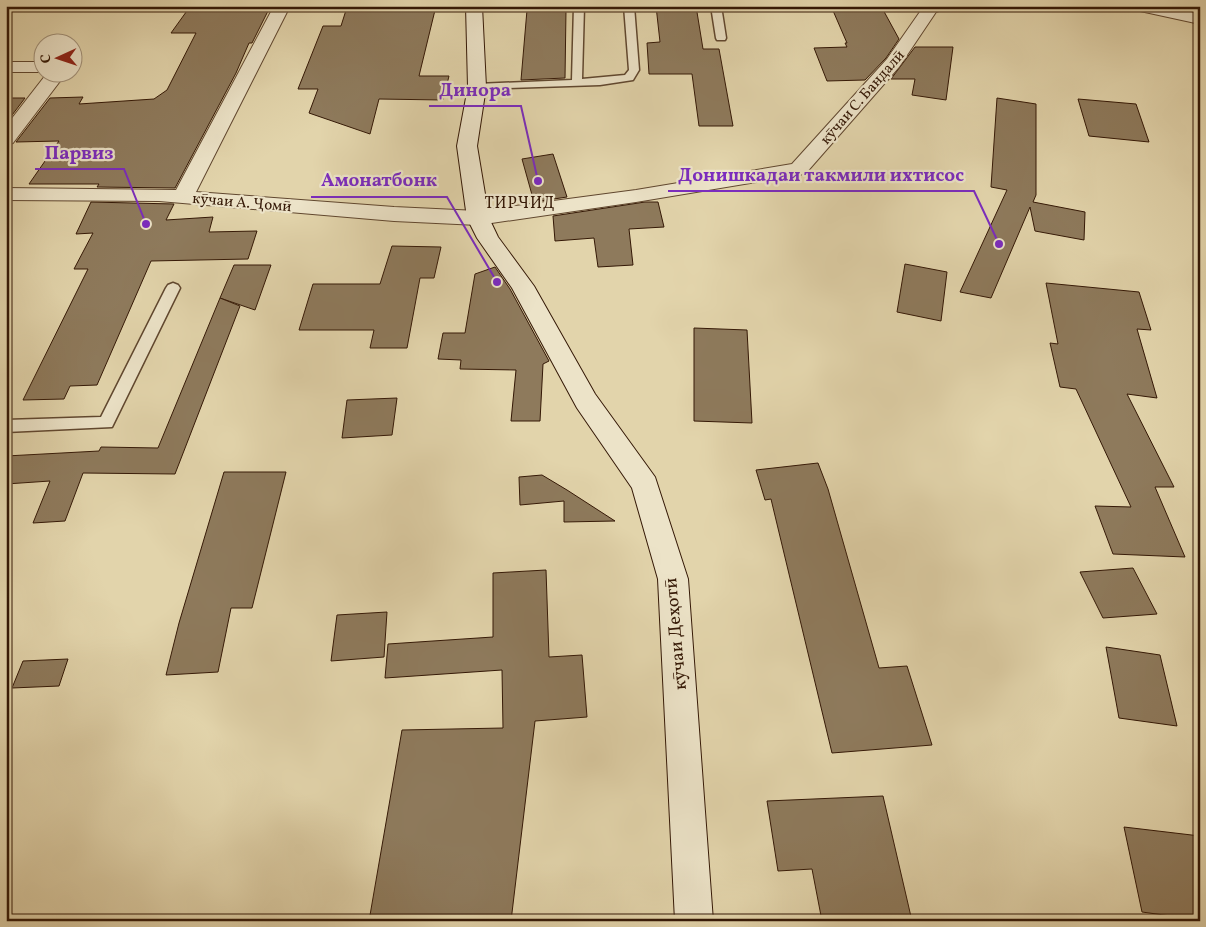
<svg xmlns="http://www.w3.org/2000/svg" width="1206" height="927" font-family="Vollkorn,serif">
<rect width="100%" height="100%" fill="#e2d4ab"/>
<filter id="stains"><feTurbulence type="fractalNoise" baseFrequency=".004" numOctaves="4"/><feColorMatrix values="0 0 0 0 .2 0 0 0 0 .09 0 0 0 0 .02 0 0 0 .5 -.17"/></filter>
<radialGradient id="worn" r=".72"><stop offset=".6" stop-color="#630" stop-opacity="0"/><stop offset="1" stop-color="#630" stop-opacity=".3"/></radialGradient>
<g fill="#8e7a5c" stroke="#341806">
<polygon points="436,6 419,76 449,76 443,100 379,99 370,134 309,113 318,89 298,89 323,26 341,26 347,7"/>
<polygon points="656,6 696,6 703,49 719,49 733,126 699,126 692,74 649,74 647,43 660,42"/>
<polygon points="831,6 881,6 899,39 886,58 865,80 827,81 814,48 847,47 845,43 847,43"/>
<polygon points="270,7 252,43 249,43 236,73 175,188 97,187 99,184 29,184 59,141 16,142 50,98 83,97 79,104 154,99 167,90 196,33 171,33 189,8"/>
<polygon points="527,10 566,10 565,78 521,80"/>
<polygon points="915,47 953,47 946,100 912,95 915,79 891,79"/>
<polygon points="6,98 25,98 6,123"/>
<polygon points="997,98 1036,104 1036,195 1033,202 1085,212 1084,240 1035,231 1030,207 991,298 960,292 1007,190 991,187"/>
<polygon points="1078,99 1136,104 1149,142 1089,136"/>
<polygon points="553,154 567,197 534,202 522,159"/>
<polygon points="91,202 174,204 166,220 213,217 209,232 257,231 248,259 151,261 97,385 70,386 64,399 23,400 88,269 74,269 93,233 76,234"/>
<polygon points="645,202 658,202 664,227 629,229 633,265 598,267 594,238 555,241 553,216"/>
<polygon points="392,246 441,247 434,278 420,278 407,348 370,348 374,330 299,330 313,284 380,284"/>
<polygon points="905,264 947,272 941,321 897,312"/>
<polygon points="234,265 271,265 255,310 220,298"/>
<polygon points="495,267 510,289 549,361 543,364 540,421 511,421 516,370 460,369 461,360 438,359 443,333 465,333 475,274"/>
<polygon points="1046,283 1139,292 1151,330 1137,329 1157,398 1127,394 1174,487 1155,487 1185,557 1113,554 1095,506 1131,507 1076,389 1060,387 1050,343 1058,344"/>
<polygon points="220,298 240,306 175,474 83,473 65,521 33,523 50,481 6,484 6,456 99,451 101,447 158,448"/>
<polygon points="694,328 747,330 752,423 694,421"/>
<polygon points="397,398 392,435 342,438 347,400"/>
<polygon points="818,463 828,489 879,668 907,666 932,745 832,753 771,499 765,500 756,470"/>
<polygon points="224,472 286,472 252,608 231,608 218,672 166,675 179,623"/>
<polygon points="542,475 567,490 615,521 564,522 564,501 520,505 519,477"/>
<polygon points="1133,568 1157,614 1103,618 1080,572"/>
<polygon points="546,570 549,657 582,655 587,717 535,721 511,921 369,921 402,730 503,728 502,670 385,678 388,644 493,637 493,573"/>
<polygon points="387,612 384,657 331,661 337,615"/>
<polygon points="1106,647 1160,655 1177,726 1119,718"/>
<polygon points="68,659 59,686 12,688 23,661"/>
<polygon points="883,796 912,921 822,921 812,869 778,871 767,801"/>
<polygon points="1124,827 1200,836 1200,920 1142,912"/>
</g>
<g fill="none" stroke-linecap="round" stroke-linejoin="round">
<defs>
<g id="lane">
<polygon points="574,6 584,6 582,79 625,75 629,70 624,6 634,6 639,70 633,80 600,85 473,89 472,87 473,85 477,84 572,80"/>
<polygon points="711,6 721,6 726,38 725,40 717,40 716,38"/>
<polygon points="173,283 178,285 180,288 112,427 6,432 6,420 101,417 166,288 168,285"/>
</g>
<g id="street">
<polygon points="274,6 290,6 196,192 394,207 478,211 636,190 792,164 887,59 924,6 946,6 944,9 936,12 899,67 806,173 799,175 636,202 478,225 394,221 159,201 6,200 6,188 176,190"/>
<polygon points="1129,6 1162,6 1200,14 1200,24 1131,9"/>
<rect x="6" y="62" width="36" height="10"/>
<polygon points="48,72 67,72 13,143 6,145 6,126"/>
</g>
<polygon id="secondary" points="466,6 482,6 486,87 477,146 489,218 498,237 534,286 595,394 655,477 688,579 713,921 675,921 658,579 632,488 577,408 512,288 477,238 467,218 457,146 468,87"/>
</defs>
<use href="#lane" stroke="#60472f" stroke-width="3"/>
<use href="#street" stroke="#60472f" stroke-width="2"/>
<use href="#secondary" stroke="#341806" stroke-width="2"/>
<use href="#lane" fill="#ece3c8" fill-rule="evenodd"/>
<use href="#street" fill="#ece3c8" fill-rule="evenodd"/>
<use href="#secondary" fill="#ece3c8" fill-rule="evenodd"/>
</g>
<g text-anchor="middle" stroke-width="4.5" stroke-linejoin="round" paint-order="stroke">
<g font-size="15" fill="#341806" stroke="#ece3c8">
<text transform="translate(862 97) rotate(-49)" y="5">кӯчаи С. Бандалӣ</text>
<text transform="translate(242 202) rotate(5)" y="5">кӯчаи А. Ҷомӣ</text>
</g>
<g font-size="16" letter-spacing="1" fill="#341806" stroke="#ece3c8">
<text x="520" y="208">ТИРЧИД</text>
</g>
<g font-size="18" fill="#341806" stroke="#ece3c8">
<text transform="translate(675 634) rotate(-95)" y="6">кӯчаи Деҳотӣ</text>
</g>
</g>
<path fill="none" stroke="#7b2cbf" stroke-width="2" d="M538 181L521 106H429M146 224L124 169H35M999 244L974 191H668M497 282L447 197H311"/>
<g fill="#7b2cbf" stroke="#ece3c8" stroke-width="2">
<circle cx="538" cy="181" r="5"/>
<circle cx="146" cy="224" r="5"/>
<circle cx="999" cy="244" r="5"/>
<circle cx="497" cy="282" r="5"/>
</g>
<g font-size="19" text-anchor="middle" font-weight="bold" fill="#7b2cbf" stroke="#ece3c8" stroke-width="4.5" stroke-linejoin="round" paint-order="stroke">
<text x="475" y="96">Динора</text>
<text x="79" y="159">Парвиз</text>
<text x="821" y="181">Донишкадаи такмили ихтисос</text>
<text x="379" y="186">Амонатбонк</text>
</g>
<rect width="1206" height="927" fill="none" stroke="#e2d4ab" stroke-width="25"/>
<rect x="8" y="8" width="1191" height="912" fill="none" stroke="#341806" stroke-width="2.5"/>
<rect x="12" y="12" width="1181" height="902" fill="none" stroke="#341806"/>
<g transform="translate(58 58) rotate(267)"><circle r="24" fill="#ece3c8" stroke="#a2927a"/>
<path d="M0-4L9 19L0 12L-9 19Z" fill="#8f2418"/>
<text y="-8" font-size="14" font-weight="bold" text-anchor="middle" fill="#341806">С</text>
</g>
<rect width="100%" height="100%" filter="url(#stains)"/>
<rect width="100%" height="100%" fill="url(#worn)"/>
</svg>
